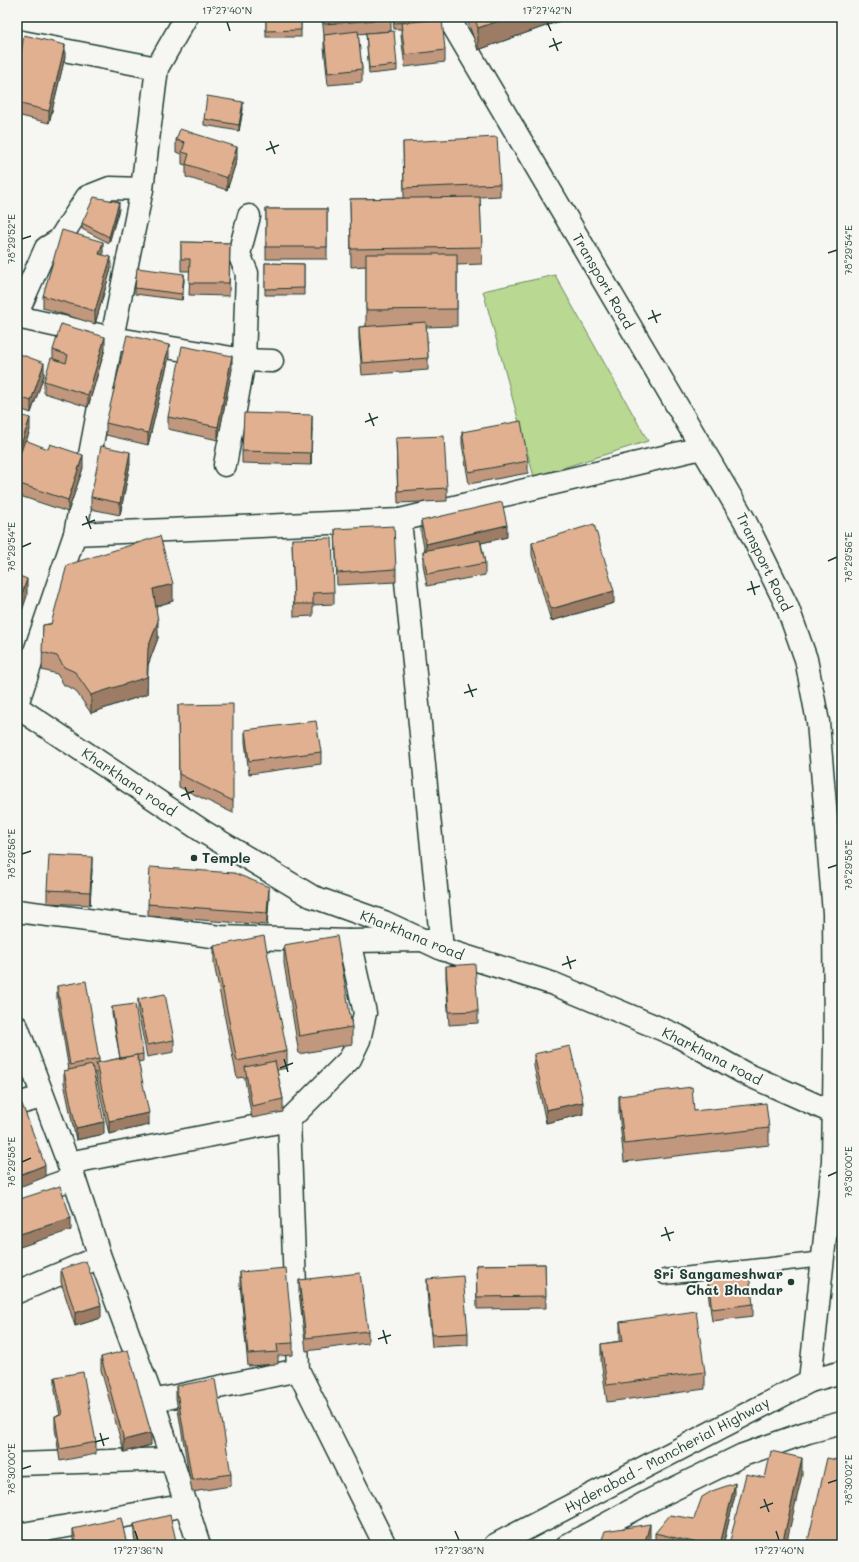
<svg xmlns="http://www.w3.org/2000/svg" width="859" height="1562" font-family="Mali,sans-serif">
<rect width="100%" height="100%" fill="#f6f6f2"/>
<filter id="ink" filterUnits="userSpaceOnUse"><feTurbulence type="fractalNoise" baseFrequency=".025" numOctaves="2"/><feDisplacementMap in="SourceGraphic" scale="8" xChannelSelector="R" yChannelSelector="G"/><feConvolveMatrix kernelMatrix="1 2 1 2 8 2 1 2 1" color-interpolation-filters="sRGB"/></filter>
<g filter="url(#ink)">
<polygon fill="#b9d891" stroke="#6c8a62" points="555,275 648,441 534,477 483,291"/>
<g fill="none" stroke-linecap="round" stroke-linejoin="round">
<defs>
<polyline id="lane" points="665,1277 823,1259"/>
<g id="street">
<polyline points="17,41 157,68"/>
<polyline points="17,313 46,248 59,240 87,197 110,188 142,189"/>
<polyline points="17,317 112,338 244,360 272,361"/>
<polyline points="225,465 244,360 247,273 239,254 249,216"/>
<polyline points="75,534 112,338 142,189 157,68 186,17"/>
<polyline points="17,704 75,534 400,520"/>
<polyline points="17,911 220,937 349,941 425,940"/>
<polyline points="442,949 400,520 701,448"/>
<polyline points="17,1027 74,1178 100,1257 153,1401 199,1545"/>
<polyline points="17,1104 42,1097"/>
<polyline points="289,1120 350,1059 359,1040 365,1013 349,941"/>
<polyline points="68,1163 289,1120 298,1370 385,1545"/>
<polyline points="17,1198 74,1178"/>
<polyline points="17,1292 88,1262"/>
<polyline points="153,1401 298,1370"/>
<polyline points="17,1464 172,1459"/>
<polyline points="17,1535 187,1505"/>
</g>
<g id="secondary">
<polyline points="448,17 745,521 787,606 806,659 818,722 834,913 835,1043 833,1161 810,1381"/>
<polyline points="17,707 204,832 311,896 384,922 442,949 554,984 678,1036 744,1073 834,1113"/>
</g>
<g id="primary">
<polyline points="495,1545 810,1381 842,1372"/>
<polyline points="568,1545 647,1502 743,1455 808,1432 842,1423"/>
</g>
</defs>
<use href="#lane" stroke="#1f3d34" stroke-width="17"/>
<use href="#street" stroke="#1f3d34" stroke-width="25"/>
<use href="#secondary" stroke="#1f3d34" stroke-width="25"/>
<use href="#primary" stroke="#1f3d34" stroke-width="25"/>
<use href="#lane" stroke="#f6f6f2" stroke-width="14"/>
<use href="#street" stroke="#f6f6f2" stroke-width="22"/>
<use href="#secondary" stroke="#f6f6f2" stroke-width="22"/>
<use href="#primary" stroke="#f6f6f2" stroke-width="22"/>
</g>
<g fill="#c1977d" stroke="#1f3d34">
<rect x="266" y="17" width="35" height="20"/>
<polygon points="322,17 391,17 391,31 358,34 362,69 362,82 328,85 324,47 324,35"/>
<polygon points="393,17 434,17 434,20 445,50 445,62 405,67 401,36 401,29 394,29"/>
<polygon points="466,17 571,17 478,50"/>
<polygon points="366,33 397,65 397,71 369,74"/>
<polygon points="65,57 49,123 17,115 17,77"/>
<polygon points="243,109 239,131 204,125 204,119"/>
<polygon points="176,140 237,159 227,190 186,177 186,165 182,164 182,154 176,152"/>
<polygon points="403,142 500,184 500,196 480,197 482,264 457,265 457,326 426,327 428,358 428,370 362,375 359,339 359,327 366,326 366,266 351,267 350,199 404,198"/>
<polygon points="119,209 109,243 82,229 82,223"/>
<rect x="266" y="209" width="61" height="50"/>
<polygon points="181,242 230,243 229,296 189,295 190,271 181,271"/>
<polygon points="103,254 103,255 111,269 95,324 43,308 43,296"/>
<polygon points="265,263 304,264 304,295 265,295"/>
<polygon points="184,280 182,300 135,294 135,288"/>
<polygon points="105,349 88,407 44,393 44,381 53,359 53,350"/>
<polygon points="17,353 44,375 31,413 17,408"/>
<polygon points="169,357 148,445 106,435 106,423"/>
<polygon points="232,369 218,440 168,429 168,417"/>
<polygon points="17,414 30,430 26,441 83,468 68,512 17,495"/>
<polygon points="312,428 311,465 242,463 242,451"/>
<polygon points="462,432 528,461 528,473 469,484 462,444"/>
<polygon points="396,438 447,488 447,501 398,503"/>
<polygon points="130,464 120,515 91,509 91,497"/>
<polygon points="421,521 507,537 481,543 485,563 485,575 427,586 423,564 423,551 425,551 421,533"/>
<polygon points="335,529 396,569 396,582 337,585"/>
<polygon points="292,539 334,592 334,604 313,605 313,616 294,617"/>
<polygon points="532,543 614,603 551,621 532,555"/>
<polygon points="173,601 156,606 158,638 148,665 147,694 91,713 75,690 64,685 57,674 42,670 43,625"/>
<polygon points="178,705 233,801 233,813 179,787"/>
<polygon points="245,730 321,752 321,764 249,774 245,742"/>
<polygon points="92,869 90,905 47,903 47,890"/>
<polygon points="269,899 267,925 148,916 148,904"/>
<polygon points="284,945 352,1027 352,1044 299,1054 284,963"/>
<polygon points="214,946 287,1051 287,1068 277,1070 283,1099 283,1112 252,1118 245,1080 245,1077 237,1078 214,964"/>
<polygon points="446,966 478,1011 478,1023 449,1025 446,978"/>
<polygon points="57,986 99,1059 99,1063 120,1058 112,1014 112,1007 143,1054 143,1061 138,1062 149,1125 109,1134 96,1076 96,1072 94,1073 104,1134 76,1140 64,1083 64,1071 69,1070 57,998"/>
<polygon points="138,999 174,1040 174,1052 147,1057 138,1012"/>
<polygon points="534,1054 583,1114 546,1123 534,1066"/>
<polygon points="619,1096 694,1111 769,1128 769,1145 624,1162 619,1113"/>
<polygon points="545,1264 546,1308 477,1309 476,1265"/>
<polygon points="61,1269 101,1318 75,1326 61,1282"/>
<polygon points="240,1272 293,1343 293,1355 278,1356 278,1364 248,1366 240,1284"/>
<polygon points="427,1279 468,1333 468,1345 432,1347 427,1291"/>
<polygon points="299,1280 368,1331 368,1343 306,1351 299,1292"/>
<polygon points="708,1280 753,1304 753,1316 712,1321 708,1292"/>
<polygon points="620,1322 705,1372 705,1389 607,1402 601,1361 601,1344 620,1341"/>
<polygon points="101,1357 151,1445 124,1452 101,1370"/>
<polygon points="55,1377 96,1442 96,1454 60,1461 55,1428 55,1416 60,1416 55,1390"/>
<polygon points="176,1386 231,1474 231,1486 192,1492 176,1398"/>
<polygon points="735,1495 723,1545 653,1545 655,1542 655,1533 694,1519"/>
<polygon points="134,1524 177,1545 136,1545 134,1536"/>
<polygon points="73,1529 127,1545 74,1545 73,1542"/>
</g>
<g fill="#9d7b66" stroke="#1f3d34">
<polygon points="510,17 571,17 478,50 478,28"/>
<polygon points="65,45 65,57 49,123 49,111"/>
<polygon points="243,102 243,109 239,131 239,125"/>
<polygon points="237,147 237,159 227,190 227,178"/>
<polygon points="119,202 119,209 109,243 109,237"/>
<polygon points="103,242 103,254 99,266 99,254"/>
<polygon points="111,257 111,269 95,324 95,311"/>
<polygon points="184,274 184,280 182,300 182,294"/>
<polygon points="105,337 105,349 88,407 88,395"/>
<polygon points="169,345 169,357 148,445 148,433"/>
<polygon points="232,356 232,369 218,440 218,427"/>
<polygon points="44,363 44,375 31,413 31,401"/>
<polygon points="312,415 312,428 311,465 311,453"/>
<polygon points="30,418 30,430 17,468 17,456"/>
<polygon points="130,452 130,464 120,515 120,503"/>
<polygon points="83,455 83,468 68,512 68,500"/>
<polygon points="507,525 507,537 426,556 426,544"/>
<polygon points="27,579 27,596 17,626 17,609"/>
<polygon points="173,584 173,601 153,607 153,589"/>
<polygon points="614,591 614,603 551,621 551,609"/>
<polygon points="158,621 158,638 148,665 147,694 91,713 91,695 148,648"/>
<polygon points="92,857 92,869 90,905 90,892"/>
<polygon points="269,887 269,899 267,925 267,913"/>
<polygon points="583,1102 583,1114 546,1123 546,1110"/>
<polygon points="149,1113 149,1125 109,1134 109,1121"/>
<polygon points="104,1122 104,1134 76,1140 76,1128"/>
<polygon points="45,1165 45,1177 17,1188 17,1176"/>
<polygon points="71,1218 71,1230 17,1248 17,1235"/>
<polygon points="101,1305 101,1318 75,1326 75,1313"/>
<polygon points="151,1433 151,1445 124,1452 124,1440"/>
<polygon points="802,1458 802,1475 786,1545 782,1545"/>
<polygon points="735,1483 735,1495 723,1545 720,1545"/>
<polygon points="650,1524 650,1541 649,1545 644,1545"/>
</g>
<g fill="#e0b091" stroke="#1f3d34">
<polygon points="266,17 301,17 301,30 266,31"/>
<polygon points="324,17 391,17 391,19 324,24"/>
<polygon points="394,17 434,17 434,20 394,23"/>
<polygon points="474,17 510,17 478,28"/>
<polygon points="442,19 445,50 405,55 401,23"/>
<polygon points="358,31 362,69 328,73 324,35"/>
<polygon points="394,31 397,65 369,68 366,33"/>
<polygon points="24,35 65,45 49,111 17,103 17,77"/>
<polygon points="207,96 243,102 239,125 204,119"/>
<polygon points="180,129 237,147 227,178 186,164 189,154 182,152 185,142 176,140"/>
<polygon points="497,137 500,184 404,188 403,142"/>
<polygon points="94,197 119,202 109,237 82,223"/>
<polygon points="480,197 482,247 351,249 350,199"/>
<rect x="266" y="209" width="61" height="38"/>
<polygon points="62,230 103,242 99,254 111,257 95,311 43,296"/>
<polygon points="181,242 230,243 229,283 189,283 190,259 181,259"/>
<polygon points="366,254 457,254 457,309 366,310"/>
<polygon points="265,263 304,264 304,288 265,289"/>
<polygon points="137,268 184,274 182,294 135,288"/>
<polygon points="426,322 428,358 362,363 359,327"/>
<polygon points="61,324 105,337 88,395 44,381 51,358 66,363 68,355 53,350"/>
<polygon points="127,335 169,345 148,433 106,423"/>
<polygon points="182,346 232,356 218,427 168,417"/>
<polygon points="17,353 44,363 31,401 17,396"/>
<polygon points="244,413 312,415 311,453 242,451"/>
<polygon points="17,414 30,418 17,456"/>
<polygon points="521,421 528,461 469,472 462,432"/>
<polygon points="444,436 447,488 398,491 396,438"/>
<polygon points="25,440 48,449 50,444 83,455 68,500 17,483 17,463"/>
<polygon points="101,446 130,452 120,503 91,497"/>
<polygon points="502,502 507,525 426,544 421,521"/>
<polygon points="594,524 614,591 551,609 532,543"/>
<polygon points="394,526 396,569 337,573 335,529"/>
<polygon points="160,536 173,584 153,589 158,621 148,648 147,677 91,695 75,672 64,667 57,656 42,652 43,625 51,624 67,565"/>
<polygon points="332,538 334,592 313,593 313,604 294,604 292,539"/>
<polygon points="480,540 485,563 427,574 423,551"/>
<polygon points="17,575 27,579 17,609"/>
<polygon points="233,704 233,801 179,774 178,705"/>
<polygon points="316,721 321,752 249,761 245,730"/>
<polygon points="49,855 92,857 90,892 47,890"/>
<polygon points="150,867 234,873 269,887 267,913 148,904"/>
<polygon points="264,936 287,1051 237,1061 214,946"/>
<polygon points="337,936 352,1027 299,1036 284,945"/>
<polygon points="475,964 478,1011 449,1012 446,966"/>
<polygon points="86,981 99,1059 70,1065 57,986"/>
<polygon points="165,994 174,1040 147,1045 138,999"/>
<polygon points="135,1004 143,1054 137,1055 120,1058 112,1007"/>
<polygon points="570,1046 583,1102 546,1110 534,1054"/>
<polygon points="137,1055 149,1113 109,1121 96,1063"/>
<polygon points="275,1061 283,1099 252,1106 245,1067"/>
<polygon points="92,1065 104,1122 76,1128 64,1071"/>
<polygon points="692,1087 694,1111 766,1103 769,1128 624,1144 619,1096"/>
<polygon points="22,1104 45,1165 17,1176 17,1106"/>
<polygon points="60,1186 71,1218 17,1235 17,1200"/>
<polygon points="86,1261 101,1305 75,1313 61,1269"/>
<polygon points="545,1264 546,1296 477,1297 476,1265"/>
<polygon points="286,1268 293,1343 277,1344 278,1352 248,1354 240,1272"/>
<polygon points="360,1273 368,1331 306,1338 299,1280"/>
<polygon points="749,1275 753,1304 712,1309 708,1280"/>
<polygon points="463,1276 468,1333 432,1335 427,1279"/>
<polygon points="696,1311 705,1372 607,1385 601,1344 623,1341 620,1322"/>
<polygon points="128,1350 151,1433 124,1440 101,1357"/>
<polygon points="83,1372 96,1442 60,1449 55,1416 62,1415 55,1377"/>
<polygon points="215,1379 231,1474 192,1480 176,1386"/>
<polygon points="771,1451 802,1458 782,1545 729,1545 746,1474 765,1478"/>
<polygon points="827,1458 842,1461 842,1545 807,1545"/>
<polygon points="735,1483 720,1545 706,1545 655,1533 670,1515 694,1519 702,1497 712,1491"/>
<polygon points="170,1515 177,1545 139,1545 134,1524"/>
<polygon points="121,1518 127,1545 77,1545 73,1529"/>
<polygon points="650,1524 644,1545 600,1545 605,1531"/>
<polygon points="654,1542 666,1545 653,1545"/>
</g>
</g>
<path fill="none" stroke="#1f3d34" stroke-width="1.5" d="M227,22l3,9M547,22l4,9M553,38l5,13M549,47l13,-5M270,141l5,13M266,150l13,-5M22,239l9,-3M828,253l9,-3M652,310l5,13M648,319l13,-5M369,413l5,13M365,422l13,-5M86,516l5,13M82,525l13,-5M22,547l9,-4M828,561l9,-4M751,581l4,14M747,590l13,-4M468,684l5,13M464,693l13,-4M185,787l5,13M181,796l13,-5M22,854l9,-3M828,868l9,-3M567,956l4,13M562,965l14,-5M284,1059l4,13M280,1068l13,-5M22,1162l9,-4M828,1176l9,-4M665,1227l5,14M661,1236l13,-4M383,1330l4,14M378,1339l13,-4M100,1433l4,13M95,1442l14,-4M22,1469l9,-3M828,1483l9,-3M764,1499l5,13M760,1508l13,-5M135,1531l3,9M455,1531l4,9M776,1531l3,9"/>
<g fill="#1f3d34" stroke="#f6f6f2" stroke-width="1.5">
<circle cx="194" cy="858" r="4"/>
<circle cx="791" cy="1282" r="4"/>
</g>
<g text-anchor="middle" stroke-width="4" stroke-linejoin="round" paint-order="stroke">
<g font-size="14" fill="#1f3d34" stroke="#f6f6f2">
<text transform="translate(603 281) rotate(60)" y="5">Transport Road</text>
<text transform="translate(764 562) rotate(64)" y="5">Transport Road</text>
<text transform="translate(129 782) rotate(34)" y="5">Kharkhana road</text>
<text transform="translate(412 935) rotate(22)" y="5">Kharkhana road</text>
<text transform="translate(712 1056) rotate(27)" y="5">Kharkhana road</text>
<text transform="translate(667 1455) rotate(-28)" y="5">Hyderabad - Mancherial Highway</text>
</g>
<g font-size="14" font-weight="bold" fill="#1f3d34" stroke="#f6f6f2" text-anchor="start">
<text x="202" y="863">Temple</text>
<text x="783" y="1279" text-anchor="end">Sri Sangameshwar<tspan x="783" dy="16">Chat Bhandar</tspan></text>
</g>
</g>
<rect width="859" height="1562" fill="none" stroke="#f6f6f2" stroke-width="44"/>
<rect x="22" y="22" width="815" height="1518" fill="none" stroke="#1f3d34" stroke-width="1.5"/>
<g font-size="10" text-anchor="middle" fill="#1f3d34">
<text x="227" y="14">17°27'40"N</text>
<text x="547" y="14">17°27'42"N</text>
<text transform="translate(11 239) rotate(-90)" y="4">78°29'52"E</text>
<text transform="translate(848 250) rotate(-90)" y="4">78°29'54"E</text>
<text transform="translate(11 547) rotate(-90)" y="4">78°29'54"E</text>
<text transform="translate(848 557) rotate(-90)" y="4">78°29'56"E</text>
<text transform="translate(11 854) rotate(-90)" y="4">78°29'56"E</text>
<text transform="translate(848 865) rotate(-90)" y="4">78°29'58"E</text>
<text transform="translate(11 1162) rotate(-90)" y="4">78°29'58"E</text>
<text transform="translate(848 1172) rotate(-90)" y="4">78°30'00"E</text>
<text transform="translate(11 1469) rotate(-90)" y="4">78°30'00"E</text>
<text transform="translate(848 1480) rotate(-90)" y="4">78°30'02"E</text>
<text x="138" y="1554">17°27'36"N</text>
<text x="459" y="1554">17°27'38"N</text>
<text x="779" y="1554">17°27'40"N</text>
</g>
</svg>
